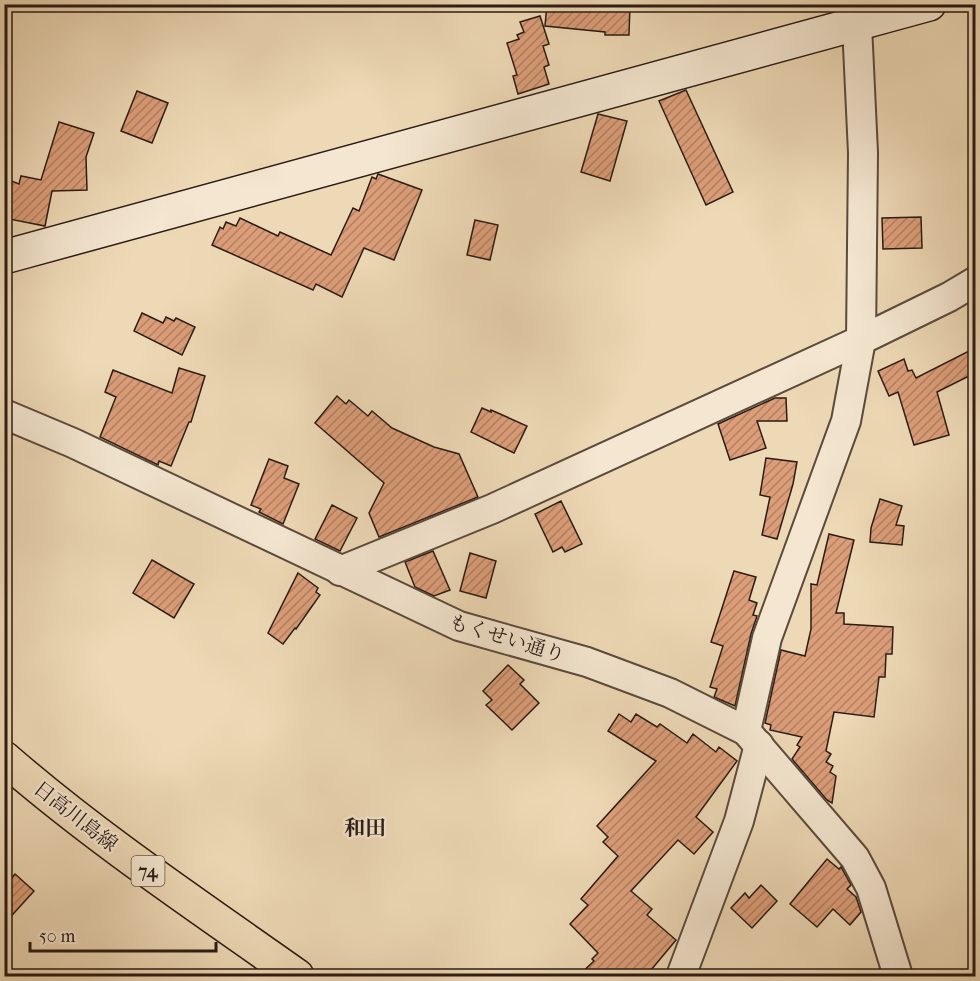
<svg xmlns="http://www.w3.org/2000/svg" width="980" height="981" font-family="'IM FELL French Canon','Noto Serif JP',serif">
<defs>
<pattern id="building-hatch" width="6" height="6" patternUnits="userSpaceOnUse" patternTransform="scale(1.5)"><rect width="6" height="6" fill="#dc9e79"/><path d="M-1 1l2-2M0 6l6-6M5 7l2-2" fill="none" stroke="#b38062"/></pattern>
</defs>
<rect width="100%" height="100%" fill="#eed9b6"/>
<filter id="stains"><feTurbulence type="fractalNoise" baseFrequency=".00333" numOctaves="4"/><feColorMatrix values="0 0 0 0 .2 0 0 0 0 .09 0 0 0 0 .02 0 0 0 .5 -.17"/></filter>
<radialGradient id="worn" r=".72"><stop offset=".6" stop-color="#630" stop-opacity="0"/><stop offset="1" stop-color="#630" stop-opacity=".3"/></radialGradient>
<g fill="url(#building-hatch)" stroke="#2a1b15" stroke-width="1.5">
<polygon points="547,4 630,4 629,35 605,35 605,32 545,26"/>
<polygon points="540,16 549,44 543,46 549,65 544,67 549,84 518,94 513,76 517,75 507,43 519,39 517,35 524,32 520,22"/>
<polygon points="686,90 733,192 706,205 659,101"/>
<polygon points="137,91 168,103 152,143 121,131"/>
<polygon points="598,114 627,121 610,181 581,172"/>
<polygon points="59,122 94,133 86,157 87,190 52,191 45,226 4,218 4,178 19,184 21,176 41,180"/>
<polygon points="378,174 422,190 394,260 364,248 342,297 316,284 313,290 212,245 220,227 223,229 226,222 236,226 240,218 278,236 280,232 331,255 353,208 359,211 372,177 376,179"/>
<polygon points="921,217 922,248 883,249 882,218"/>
<polygon points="475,220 498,225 490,260 467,255"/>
<polygon points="142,313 163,323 166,317 174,321 176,318 195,327 182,355 134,331"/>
<polygon points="975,348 975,373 937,392 949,435 914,445 898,392 889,396 878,371 904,359 908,371 912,370 916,378"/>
<polygon points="179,368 205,376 191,422 189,422 171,466 159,461 158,465 100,437 116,397 105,392 113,370 172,393"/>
<polygon points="337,396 346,404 349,400 368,416 372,411 392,428 434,447 459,454 478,497 379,537 369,513 384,483 315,423"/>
<polygon points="775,398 786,398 787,421 757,421 766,448 730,460 718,424"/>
<polygon points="482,408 491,412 491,410 527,426 514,453 471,432"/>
<polygon points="766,458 797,462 793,484 777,539 762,535 770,497 760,495"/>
<polygon points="269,459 288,466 284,478 299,484 283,524 259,512 261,509 251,505"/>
<polygon points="880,499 902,506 896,525 904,526 902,545 870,542 871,528"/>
<polygon points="561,501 582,544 565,552 562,547 553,552 535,514"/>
<polygon points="332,505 357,518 340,551 315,539"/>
<polygon points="829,534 854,540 836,613 844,613 844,624 893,627 892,654 886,654 885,677 879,677 874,717 834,712 826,751 831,754 826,762 833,766 830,772 836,776 832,803 827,800 792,759 800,747 797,745 802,737 770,730 771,725 765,723 781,650 805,656 811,629 811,584 817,585"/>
<polygon points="433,551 450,590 434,596 415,587 405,562"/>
<polygon points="470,553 496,561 486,598 460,591"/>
<polygon points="152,560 194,584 174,618 133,593"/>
<polygon points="734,571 756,577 749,600 757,603 753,615 757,616 751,634 735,706 714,697 717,689 710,687 723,646 711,642"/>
<polygon points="298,573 318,588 316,592 320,595 296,629 295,628 283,644 268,633"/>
<polygon points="508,665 524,680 520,684 539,703 512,730 486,705 492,700 483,691"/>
<polygon points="619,714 631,722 636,714 657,727 660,724 687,743 693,734 716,752 719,747 737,761 696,817 713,832 694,854 678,840 631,891 652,909 647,915 676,940 646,976 578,976 594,961 592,959 598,953 570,924 588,905 581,899 618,856 603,842 608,837 597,826 656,761 608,731"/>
<polygon points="827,859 839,869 841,867 851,885 847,889 856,897 861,912 850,925 833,909 817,927 790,904"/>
<polygon points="15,874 34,891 4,924 4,886"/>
<polygon points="761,885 777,901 752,928 731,908 745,893 749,898"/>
</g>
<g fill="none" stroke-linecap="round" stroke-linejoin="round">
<defs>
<g id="street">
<polyline points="4,414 73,443 459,626 587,662 670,693 746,731 855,858 871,888 898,976"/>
<polyline points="340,571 492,509 861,340 949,297 976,281"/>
<polyline points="746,731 767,638 846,421 861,340 863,153 857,25 853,4"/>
<polyline points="681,976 739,821 759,745"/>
</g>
<polyline id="secondary" points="4,257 929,4"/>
<path id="primary" d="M4,758c92,80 194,148 293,218"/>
</defs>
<use href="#street" stroke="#5b4a3d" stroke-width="32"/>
<use href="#secondary" stroke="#2a1b15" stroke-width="36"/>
<use href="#primary" stroke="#2a1b15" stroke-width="36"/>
<use href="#street" stroke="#f4e6d0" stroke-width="28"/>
<use href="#secondary" stroke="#f4e6d0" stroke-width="33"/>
<use href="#primary" stroke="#eed9b6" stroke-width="33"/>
</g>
<g text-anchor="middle" stroke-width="4.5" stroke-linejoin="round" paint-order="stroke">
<rect fill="#f4e6d0" stroke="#67584d" stroke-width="1.5" x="131.5" y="856" width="33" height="30" rx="4.5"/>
<g font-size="18" font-weight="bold" fill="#2a1b15">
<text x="148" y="877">74</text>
</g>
<g font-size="20" fill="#2a1b15" stroke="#f4e6d0">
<text transform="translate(507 638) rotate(17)" y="7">もくせい通り</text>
<text transform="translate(76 816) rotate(38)" y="7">日高川島線</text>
</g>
<g font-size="21" font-weight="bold" fill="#2a1b15" stroke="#f4e6d0">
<text x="365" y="835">和田</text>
</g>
</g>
<rect width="980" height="981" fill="none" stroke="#eed9b6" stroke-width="24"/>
<rect x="6" y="6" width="968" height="969" fill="none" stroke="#2a1b15" stroke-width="3"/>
<rect x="12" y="12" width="956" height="957" fill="none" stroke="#2a1b15" stroke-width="1.5"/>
<path d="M30 942v9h186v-9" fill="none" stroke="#2a1b15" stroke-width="3"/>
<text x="39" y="942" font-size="18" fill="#2a1b15" stroke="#f4e6d0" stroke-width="4.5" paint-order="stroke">50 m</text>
<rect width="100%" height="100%" filter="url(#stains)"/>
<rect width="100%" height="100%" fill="url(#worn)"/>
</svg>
